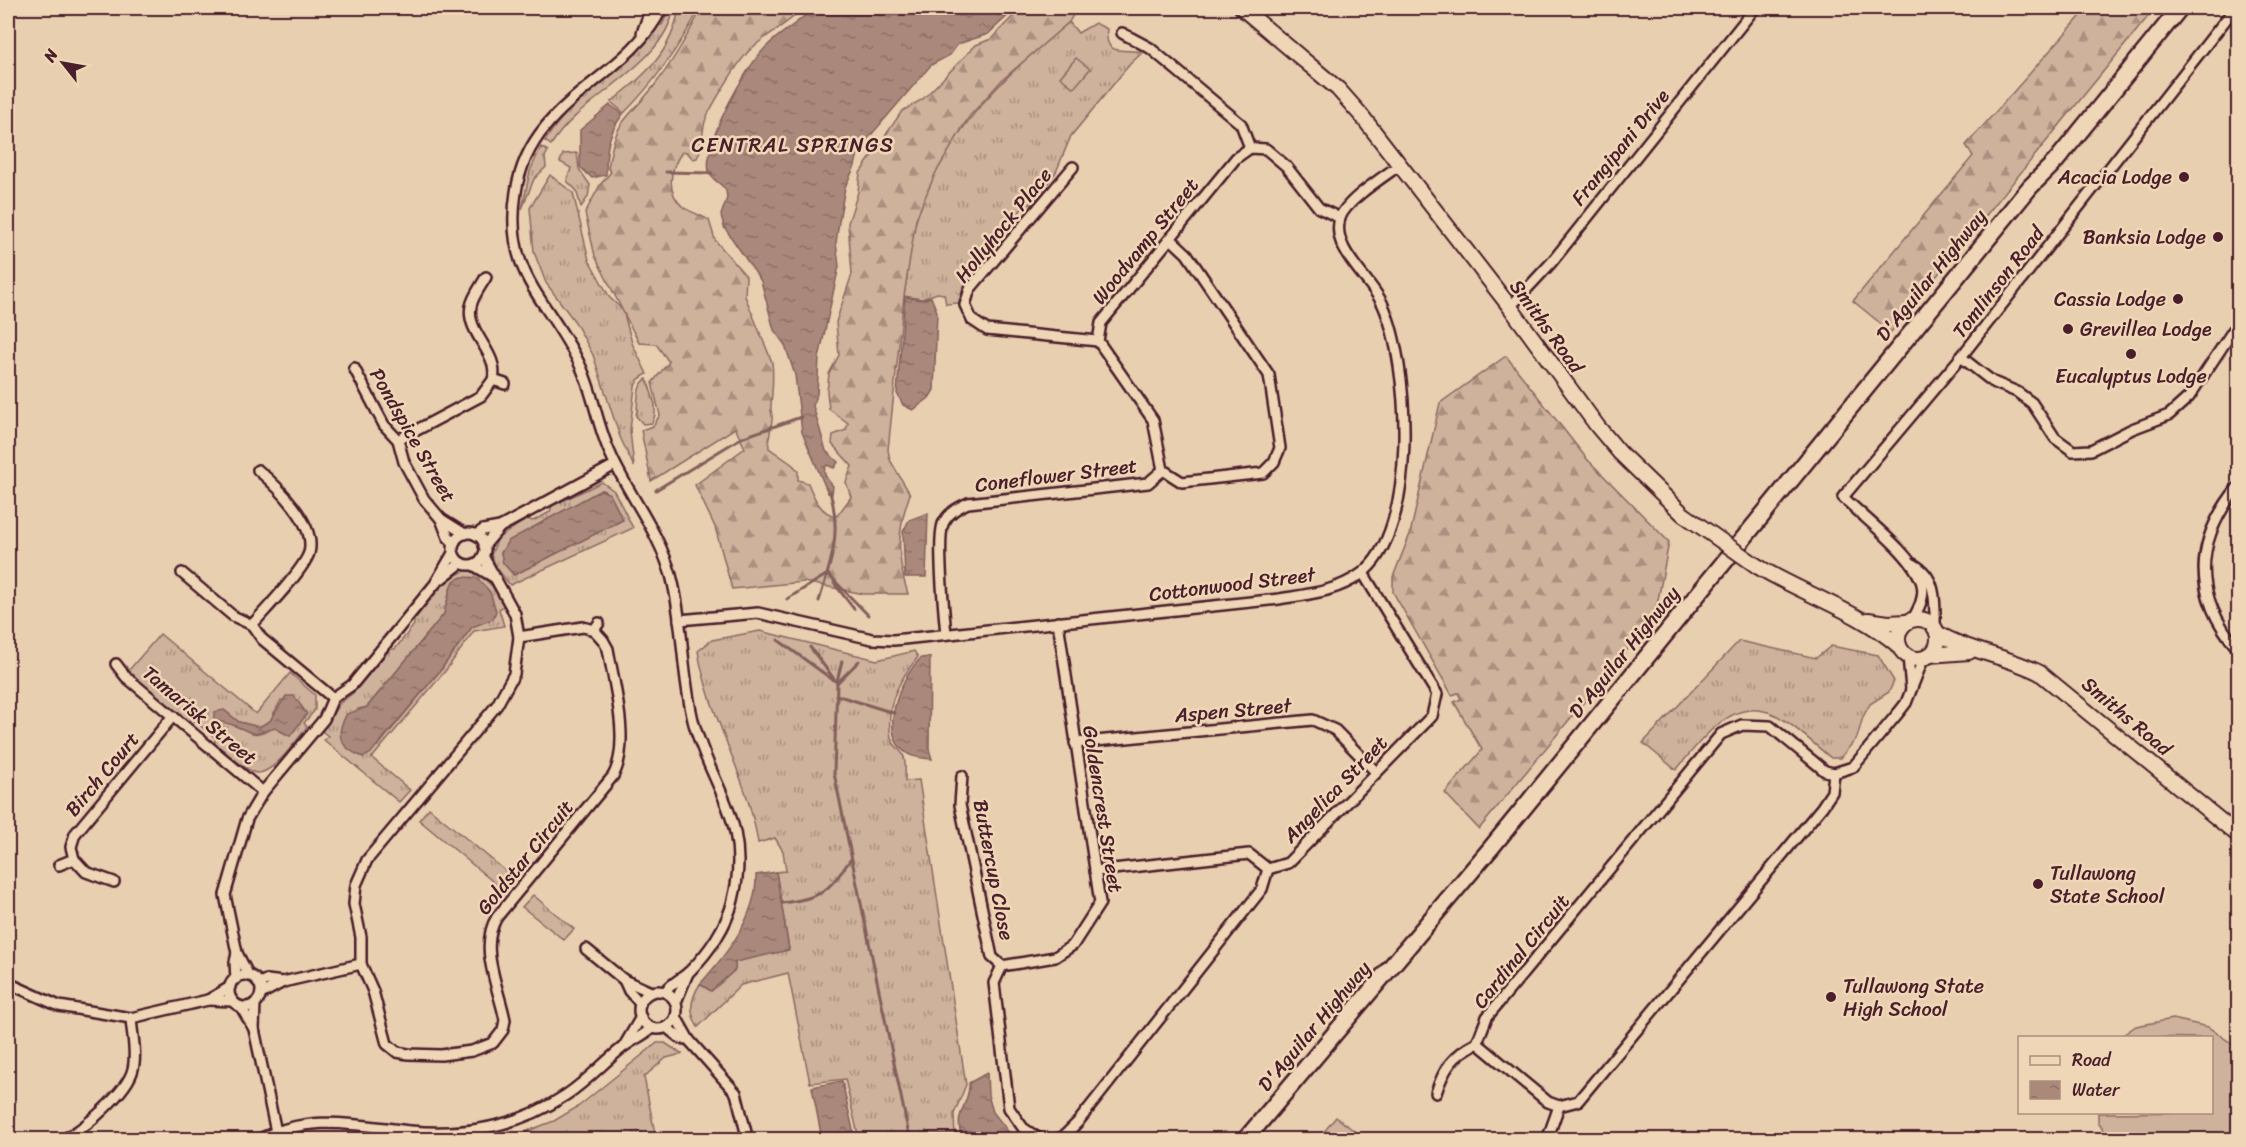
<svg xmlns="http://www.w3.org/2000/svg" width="2246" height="1147" font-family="Sriracha,sans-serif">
<defs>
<pattern id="grass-tufts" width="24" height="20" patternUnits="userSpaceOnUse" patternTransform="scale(1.5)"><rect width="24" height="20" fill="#ceb29b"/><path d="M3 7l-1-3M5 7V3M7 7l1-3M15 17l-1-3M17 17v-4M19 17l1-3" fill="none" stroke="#a9907f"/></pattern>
<pattern id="forest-firs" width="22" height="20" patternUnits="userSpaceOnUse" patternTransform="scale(1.5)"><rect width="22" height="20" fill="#ceb29b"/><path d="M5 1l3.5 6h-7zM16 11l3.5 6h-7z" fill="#a9907f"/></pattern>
<pattern id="water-ripples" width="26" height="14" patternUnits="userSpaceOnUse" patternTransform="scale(1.5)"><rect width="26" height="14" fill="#aa897b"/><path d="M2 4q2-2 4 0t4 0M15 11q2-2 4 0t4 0" fill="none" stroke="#8c6f65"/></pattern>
</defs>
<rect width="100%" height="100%" fill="#e8cfb0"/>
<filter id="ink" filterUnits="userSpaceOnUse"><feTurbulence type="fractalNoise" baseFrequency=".0167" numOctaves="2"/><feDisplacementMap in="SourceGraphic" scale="12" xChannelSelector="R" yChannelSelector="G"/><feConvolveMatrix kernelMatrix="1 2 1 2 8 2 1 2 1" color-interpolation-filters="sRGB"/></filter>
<g filter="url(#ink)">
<g fill="url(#grass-tufts)" stroke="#8c6863" stroke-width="1.5" fill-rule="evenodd">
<path d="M670,8h4c-11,60 -93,87 -123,137l-6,-4c28,-47 83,-71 114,-116h3z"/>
<path d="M679,8h21c-21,39 -44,73 -76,105l-13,-11c35,-28 60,-48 68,-94z"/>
<path d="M1069,22l9,11 17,-10 12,6c-3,29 17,19 36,23l-13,12 -59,72 -15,36 -23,32 -8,1 -25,31v7l-35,41 -7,19 -12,1 -2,-10 -7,-1 -15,6 -18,-3c4,-25 5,-54 13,-78 27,-85 85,-141 152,-196z"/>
<polygon points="541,147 548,151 545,157 546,167 534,179 522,209 530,171"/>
<polygon points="577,153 579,169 590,185 588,197 581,207 576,190 567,181 571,168 560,162 563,154"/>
<polygon points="550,175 573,193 589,260 610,298 623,310 632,343 647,374 639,379 635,386 630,430 634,467 620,437 593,355 575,322 546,283 534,252 530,208"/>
<path d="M647,379l8,25v11l-3,8 -9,1 -7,-8c3,-13 -1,-31 11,-37z"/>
<path d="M602,482l12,9 19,37 -123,57 -14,-18 -5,-12 7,-17 29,-19 6,2 17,-9 2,-6zM601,490l4,1 17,29 -108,55 -11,-12 -2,-10 8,-12z"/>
<path d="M469,570c17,7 28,18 35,36l-5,3 5,17 -30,5 -28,39 -74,88 38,32 -11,12 -75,-62 4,-4 -6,-5 17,-27 14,-11 37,-44h5l19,-24v-5c15,-18 30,-44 55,-50zM451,586l42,32 -21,9 -33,45 -61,74 -20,-37 9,-2 77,-93z"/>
<path d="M760,631l117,29 37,-9 4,6c-20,24 -33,49 -27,81 2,8 11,12 13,19 2,7 1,17 1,24l14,-1 47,305 -12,29 1,25h-96l-14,-60 -35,4 -22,-110 -47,12 -43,42c-9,-15 -8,-27 2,-43l11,7 24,-21v-8l54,-13 -13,-77 10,-1 -3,-20 -8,-13 -17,5c-10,-67 -49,-125 -60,-192l14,-11z"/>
<path d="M160,634l96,80 34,-41 25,22v15l-11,13 3,4c-10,12 -37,53 -54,45 -13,-6 -26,-20 -38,-28v-6l-23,-19 -4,2 -56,-46 -3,-5zM281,700l21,7 2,4 -14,25 -15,-8c-10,3 -35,4 -44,-5 -3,-3 -5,-9 -7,-13l15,12 20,5 11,-6z"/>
<path d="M1739,641l77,17 15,-12 47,9 16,26 -5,11 -19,12 -7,13 -6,21 -17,20h-9c-15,-12 -30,-27 -47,-38 -47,-32 -81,18 -108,50l-33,-27z"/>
<polygon points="429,808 513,877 503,890 419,820"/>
<polygon points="533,895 574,929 564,940 522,907"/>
<polygon points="657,1043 665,1043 682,1054 666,1058 644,1077 656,1139 506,1139 554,1121 579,1106"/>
</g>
<g fill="url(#forest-firs)" stroke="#8c6863" stroke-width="1.5">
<path d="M702,8h101c-15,16 -34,25 -51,40 -12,10 -36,51 -44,66 -8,14 -3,30 -11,44l-4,1 -6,-7h-5c-12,17 -17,39 1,55 7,5 18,8 26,13l6,20 31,36 -1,20 27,66c2,16 0,28 -1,44 -1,4 2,9 1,14 -1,10 -4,17 -3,28l24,17 5,6v9l10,3c5,13 13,32 29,33l14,-19 -5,-15 6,-16 -20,-22 1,-9 13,-5 2,-7 -19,-14 -2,-17 2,-18 10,-19 -3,-33 16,-48 -4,-51 10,-31 2,-19 42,-62 21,-12 53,-54 15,-6 30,-31h56l-8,14 -68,59 -32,36 -34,57 -19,45 -12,77 -16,154 2,10 20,34c-13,36 -14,63 -2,100h-44l-60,-12 -72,7 -17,-62 -20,-42 50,-37 -10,-20 -84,53 -10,-51 12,-4 7,-11 -8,-32 17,-21 -13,-18 -17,-1 -44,-87 -10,-43 15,-28 11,-13 -3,-4c8,-51 17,-45 46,-82 19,-24 34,-51 48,-78z"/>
<polygon points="2088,8 2155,8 1891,332 1853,301 1973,156 1966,145"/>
<polygon points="1506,356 1587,459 1669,542 1655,616 1479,829 1445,793 1482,750 1454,702 1461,699 1458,693 1452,695 1393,592 1393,577 1410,534 1440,403"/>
</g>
<g fill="#ceb29b" stroke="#8c6863" stroke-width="1.5">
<polygon points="1076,58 1090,69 1074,88 1060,77"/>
<polygon points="2173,1019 2208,1027 2238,1048 2238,1139 2109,1139 2098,1121 2098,1113 2212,1112 2212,1038 2120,1037 2136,1026"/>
<polygon points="1336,1117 1365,1139 1318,1139"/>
</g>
<g fill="url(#water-ripples)" stroke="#845f5b" stroke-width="1.5">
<path d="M813,8h203l-28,26 -30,10 -8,11 -19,10 -72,84 -4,17 -10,21 -6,34 -3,22 3,23 -20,92 -2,36 -4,12 13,45 12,11 -4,6 -7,-3c-7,7 1,15 6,21l-1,8 -4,-1 -26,-61 -7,-57 -10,-30 -11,-15 -13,-49 -37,-54 -3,-12 6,-17 -1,-7c-4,-9 -15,-10 -17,-20 -6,-29 37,-105 58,-125 14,-14 32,-23 46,-38z"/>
<path d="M610,105l13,9c-16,20 -17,37 -17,61l-14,3 -12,-11v-37z"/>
<polygon points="905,297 922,300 931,297 937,312 934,390 929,398 913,410 903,405 897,393"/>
<polygon points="601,490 610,494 623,520 514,575 503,563 501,553 508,541"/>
<polygon points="928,513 926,577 905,577 903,532 909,520"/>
<path d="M462,577l15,1 13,14 6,19 -3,8 -21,8 -33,45 -69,82 -7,3c-23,-9 -29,-22 -16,-43l20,-7 77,-93 7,-28 4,-6z"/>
<path d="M930,657l-1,92 3,10c-7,-1 -18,-1 -24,-5 -32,-18 -7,-78 13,-96z"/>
<path d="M286,696h8l13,18 -17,22 -15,-8c-27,9 -18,6 -42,-3 -6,-2 -13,-3 -19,-5v-8l10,-2 15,12 20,5 11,-6z"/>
<path d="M776,872l13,78 -54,12v8l-24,21 -11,-7c26,-29 57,-67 56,-109z"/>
<path d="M987,1073l1,22 5,17 21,27h-51c-12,-24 8,-36 6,-56z"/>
<polygon points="842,1081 855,1139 822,1139 812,1087"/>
</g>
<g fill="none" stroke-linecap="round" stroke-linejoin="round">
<g stroke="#845f5b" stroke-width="3">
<polyline points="666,172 712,173"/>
<polyline points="656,490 741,438 801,417"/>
<polyline points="828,574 868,615"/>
<polyline points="834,583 854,609"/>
<polyline points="787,599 826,575"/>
<path d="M819,601c12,-38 23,-69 11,-109"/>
<polyline points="778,640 833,680"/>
<polyline points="810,647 837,683 834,773 910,1140"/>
<polyline points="837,681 842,661"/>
<polyline points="837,683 859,661"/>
<polyline points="836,695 894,713"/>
<path d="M782,903c38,-5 46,-10 68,-43"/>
<polyline points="910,1135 960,1134"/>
</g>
<defs>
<g id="minor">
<path d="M662,8c-35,73 -132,90 -146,184 -13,84 33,107 64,173 14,29 17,61 31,90 18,41 47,75 60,120 13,48 10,100 23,149 19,67 58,99 39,176 -6,26 -24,52 -43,71 -8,8 -18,11 -25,21"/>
<polyline points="8,9 9,8"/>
<polyline points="642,33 651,8"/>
<polyline points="1122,33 1150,48 1241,124 1250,148"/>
<polyline points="1073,167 970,289 965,305 972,320 987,330 1098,341"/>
<path d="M486,277c-5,9 -13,19 -15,29 -6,27 29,47 22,74"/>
<polyline points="1510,307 1551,263 1755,8"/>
<polyline points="1961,357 1993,382 2017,392 2032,403 2055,438 2073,451 2091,450 2132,429 2169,415 2189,397 2238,323"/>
<polyline points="354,368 384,425 398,440 404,462 424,499 441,519 465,534"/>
<polyline points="398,440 481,396 493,380 505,384"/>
<polyline points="1163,470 1153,420 1098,341 1101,323 1236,158 1250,148 1266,149 1286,166 1319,208 1340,218"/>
<path d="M2238,487c-44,54 -46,108 0,162"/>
<polyline points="441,519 448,537 454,543"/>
<circle cx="469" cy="549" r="16"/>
<polyline points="476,535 483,530 500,527 615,465"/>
<polyline points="484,546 500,527"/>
<path d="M483,556l32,58 4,23 -5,37 -17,31 -130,155 -11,25 -2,19 7,33v27l12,27 14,53 10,8 11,2 33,1 31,-4 21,-8 10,-13 2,-10c-6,-32 -27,-73 -8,-103l116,-141c18,-32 1,-91 -5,-127l-5,-9 -9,-10"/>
<path d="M1913,564c25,13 22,40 22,66"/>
<polyline points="473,565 495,578"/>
<polyline points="182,573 233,616 252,625 262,639 333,698"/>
<polyline points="437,582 461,563"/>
<path d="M1913,619c6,-11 12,-22 9,-35 -8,-29 -57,-65 -79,-87l118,-140 274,-349"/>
<path d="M679,620l79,-7 114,26 22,1 385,-41c30,-5 57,-7 82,-25 58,-43 49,-209 22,-269 -11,-26 -53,-55 -43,-87 6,-18 45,-42 61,-54"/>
<path d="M252,625c14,-16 51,-54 57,-72 8,-29 -32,-67 -51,-83"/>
<path d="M946,634c-2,-21 -9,-93 -3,-110 5,-11 14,-16 25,-21l180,-20 15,-13 19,12 81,-9 11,-11 6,-14 -11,-73 -82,-121 -16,-15"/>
<polyline points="519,637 583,627 594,630 599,623"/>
<polyline points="1908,656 1911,689"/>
<polyline points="116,664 126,677 263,792"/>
<polyline points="1075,743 1313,720 1335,730 1376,772"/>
<polyline points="962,776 960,805 992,957 1002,966"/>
<polyline points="74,859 86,872 114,882"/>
<polyline points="59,865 74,859 71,847 75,834 173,716"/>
<polyline points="1095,871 1249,854 1268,869 1288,863 1432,716 1437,694 1363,573"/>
<polyline points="586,949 624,980 651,992"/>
<circle cx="245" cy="991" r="16"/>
<polyline points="249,976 237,953 225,895 247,819 263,792 324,719 333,698 352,685 435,584 453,553"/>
<polyline points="236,979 235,962 237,953"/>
<polyline points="624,980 629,991 640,1003"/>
<polyline points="8,983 59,1006 131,1018 208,1000 230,987"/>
<polyline points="258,983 267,980 283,982 361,964"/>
<circle cx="658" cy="1010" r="19"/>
<polyline points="261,994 283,982"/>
<polyline points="208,1000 233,1001"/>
<polyline points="676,1002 688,973"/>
<polyline points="241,1007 254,1029 276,1132"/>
<polyline points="676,1017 689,1040 736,1093 748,1140"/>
<polyline points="666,1027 680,1038 689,1040"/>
<polyline points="254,1029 255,1003"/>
<polyline points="1477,1043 1548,1102 1559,1106 1578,1101 1822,807 1832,792 1834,773 1853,767 1899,712 1906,703 1924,657"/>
<polyline points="1477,1043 1487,1017 1721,734 1742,725 1770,726 1825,771 1834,773"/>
<polyline points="624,1046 641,1017"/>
<path d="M1436,1093c8,-25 17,-38 41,-50"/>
<path d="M61,1140c21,-8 67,-49 72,-71 4,-16 -1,-35 -2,-51"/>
<path d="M258,1140c52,-27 97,-15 152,-9 55,5 110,-5 156,-36 21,-14 37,-32 56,-47 10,-8 21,-12 30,-20"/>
<polyline points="1041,1140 1023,1128 1009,1108 994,983 1002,966 1055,957 1073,945 1100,903 1058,622"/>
<polyline points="1054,1140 1063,1137 1078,1122 1262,889 1268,869"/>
<polyline points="1547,1140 1559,1106"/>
</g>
<g id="secondary">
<polyline points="1242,8 1338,89 1361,115 1510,307 1598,427 1620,453 1683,514"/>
<path d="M1757,566c46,28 102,45 142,80"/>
<circle cx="1918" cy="639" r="20"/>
<polyline points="1868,620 1888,623 1907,622"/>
<path d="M1937,633c33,19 70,23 103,40l198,162"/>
<polyline points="1929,655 1969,652"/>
</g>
<polyline id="trunk" points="1245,1140 1491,848 2030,187 2056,161 2180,8"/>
</defs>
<use href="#minor" stroke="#4a1f2b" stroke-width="14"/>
<use href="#secondary" stroke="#4a1f2b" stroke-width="18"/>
<use href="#trunk" stroke="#4a1f2b" stroke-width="20"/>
<use href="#minor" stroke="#efd6b6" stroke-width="9"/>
<use href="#secondary" stroke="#efd6b6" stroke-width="14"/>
<use href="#trunk" stroke="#efd6b6" stroke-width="15"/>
<defs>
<polyline id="secondary-bridge" points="1683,514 1757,566"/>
</defs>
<use href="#secondary-bridge" stroke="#4a1f2b" stroke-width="18" stroke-linecap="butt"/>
<use href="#secondary-bridge" stroke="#efd6b6" stroke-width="14"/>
</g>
</g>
<g fill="#4a1f2b" stroke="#efd6b6" stroke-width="2">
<circle cx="2184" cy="177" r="6"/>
<circle cx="2218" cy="237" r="6"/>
<circle cx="2178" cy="299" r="6"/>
<circle cx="2068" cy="329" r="6"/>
<circle cx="2131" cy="354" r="6"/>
<circle cx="2038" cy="884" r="6"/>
<circle cx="1831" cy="997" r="6"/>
</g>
<g text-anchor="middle" stroke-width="5" stroke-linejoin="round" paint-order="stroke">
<g font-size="20" fill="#4a1f2b" stroke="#efd6b6">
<text transform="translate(1620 147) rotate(-51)" y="7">Frangipani Drive</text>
<text transform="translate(1003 225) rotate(-51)" y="7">Hollyhock Place</text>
<text transform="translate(1145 241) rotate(-51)" y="7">Woodvamp Street</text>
<text transform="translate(1931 275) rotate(-51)" y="7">D'Aguilar Highway</text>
<text transform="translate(1998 282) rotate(-52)" y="7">Tomlinson Road</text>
<text transform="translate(1547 326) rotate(54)" y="7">Smiths Road</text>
<text transform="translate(413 435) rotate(60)" y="7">Pondspice Street</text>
<text transform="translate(1056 475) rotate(-7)" y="7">Coneflower Street</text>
<text transform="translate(1232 584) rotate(-7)" y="7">Cottonwood Street</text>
<text transform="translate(1624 652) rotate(-51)" y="7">D'Aguilar Highway</text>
<text transform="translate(1233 710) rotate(-5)" y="7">Aspen Street</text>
<text transform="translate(200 715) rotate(40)" y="7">Tamarisk Street</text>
<text transform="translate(2127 716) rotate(40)" y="7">Smiths Road</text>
<text transform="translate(102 774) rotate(-50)" y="7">Birch Court</text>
<text transform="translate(1335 789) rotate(-46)" y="7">Angelica Street</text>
<text transform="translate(1103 809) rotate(81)" y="7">Goldencrest Street</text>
<text transform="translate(525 857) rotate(-51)" y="7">Goldstar Circuit</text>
<text transform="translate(994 870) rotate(79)" y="7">Buttercup Close</text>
<text transform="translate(1521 951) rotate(-51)" y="7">Cardinal Circuit</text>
<text transform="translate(1314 1026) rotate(-50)" y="7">D'Aguilar Highway</text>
</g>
<g font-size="20" fill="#4a1f2b" stroke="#efd6b6" text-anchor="end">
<text x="2172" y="184">Acacia Lodge</text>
<text x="2206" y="244">Banksia Lodge</text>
<text x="2166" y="306">Cassia Lodge</text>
<text x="2080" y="336" text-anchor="start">Grevillea Lodge</text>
<text x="2131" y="383" text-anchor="middle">Eucalyptus Lodge</text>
<text x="2050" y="880" text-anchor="start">Tullawong<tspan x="2050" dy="23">State School</tspan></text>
<text x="1843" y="993" text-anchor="start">Tullawong State<tspan x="1843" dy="23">High School</tspan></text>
</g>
<g font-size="21" letter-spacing="1.5" fill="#4a1f2b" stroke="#efd6b6">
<text x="793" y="152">CENTRAL SPRINGS</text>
</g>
</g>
<rect width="2246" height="1147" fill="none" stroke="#efd6b6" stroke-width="30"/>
<rect x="15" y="15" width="2216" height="1117" fill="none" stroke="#4a1f2b" stroke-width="2" filter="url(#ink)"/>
<rect x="2018" y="1036" width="195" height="78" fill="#efd6b6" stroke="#ad8d7e" stroke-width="1.5"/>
<rect x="2030" y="1056" width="30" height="9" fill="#efd6b6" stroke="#ad8d7e" stroke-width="1.5"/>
<text x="2072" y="1066" font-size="18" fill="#4a1f2b">Road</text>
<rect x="2030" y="1081" width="30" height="18" fill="url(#water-ripples)" stroke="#ad8d7e" stroke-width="1.5"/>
<text x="2072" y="1096" font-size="18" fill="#4a1f2b">Water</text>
<g transform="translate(63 63) rotate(301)" stroke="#efd6b6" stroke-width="4.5" paint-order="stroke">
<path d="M0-4.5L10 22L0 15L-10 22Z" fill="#4a1f2b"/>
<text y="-9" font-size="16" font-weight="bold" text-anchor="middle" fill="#4a1f2b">N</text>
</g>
</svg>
